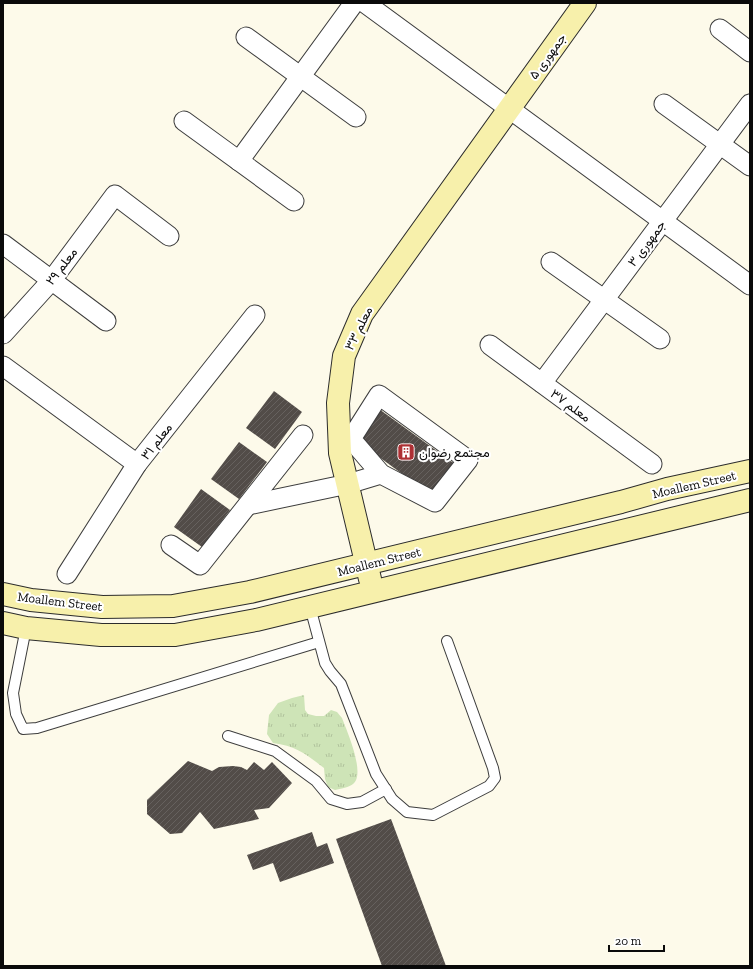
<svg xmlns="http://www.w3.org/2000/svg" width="753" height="969" font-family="'Zilla Slab',Vazirmatn,serif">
<defs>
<pattern id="grass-tufts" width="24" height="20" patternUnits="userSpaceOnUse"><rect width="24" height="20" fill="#cee4b7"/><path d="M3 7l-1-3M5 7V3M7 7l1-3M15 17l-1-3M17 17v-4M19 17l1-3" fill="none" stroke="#b0c29c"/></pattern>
<pattern id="building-hatch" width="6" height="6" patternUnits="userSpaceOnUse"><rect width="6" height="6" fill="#524c48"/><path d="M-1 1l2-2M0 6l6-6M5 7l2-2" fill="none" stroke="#66615e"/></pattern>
</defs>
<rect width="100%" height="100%" fill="#fdfaea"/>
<path fill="url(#grass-tufts)" d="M304,695l1,15 3,4 8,2h8l7,-6 6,2 5,6c5,13 24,56 11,66 -3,3 -13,5 -18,6l-7,-3 -3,-8 -1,-11c-18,-14 -28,-22 -51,-25l-6,-9 2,-19 9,-12 14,-5z"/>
<g fill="url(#building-hatch)">
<polygon points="274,391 302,412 275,449 246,428"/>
<polygon points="379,409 459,467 435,498 356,440"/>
<polygon points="239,442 267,462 239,499 211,479"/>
<polygon points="201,489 230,510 202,547 174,527"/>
<polygon points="188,761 212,771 219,767 233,766 241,767 247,770 254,762 264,770 272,762 292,783 269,808 254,810 259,819 214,829 200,812 182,833 170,834 147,814 147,800"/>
<polygon points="391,819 446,966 382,966 336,839"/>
<polygon points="312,832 317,847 327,843 334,863 280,882 273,863 253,870 247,855"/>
</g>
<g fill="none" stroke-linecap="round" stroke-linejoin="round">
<defs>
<g id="lane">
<polyline points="310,607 325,663 330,671 341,684 376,774 392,799 407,812 433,815 489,786 495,778 493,768 447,641"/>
<polyline points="26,628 13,693 16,714 23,729 37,728 319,642"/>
<polyline points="228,736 275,751 316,781 331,799 347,804 362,802 386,789"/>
</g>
<g id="street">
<polyline points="365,3 750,285"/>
<polyline points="720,29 750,52"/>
<polyline points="246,37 356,117"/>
<polyline points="664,104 750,166"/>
<polyline points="184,121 294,201"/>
<polyline points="239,161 354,3"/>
<polyline points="3,244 106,321"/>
<polyline points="551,262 660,339"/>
<polyline points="3,334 51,281 115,195 169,236"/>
<polyline points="490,345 652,464"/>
<polyline points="3,366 137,464"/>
<polyline points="542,383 750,104"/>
<polygon points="379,395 468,460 435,502 381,474 351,439"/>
<polyline points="248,505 348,484 381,474"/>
<polyline points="171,545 200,565 303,435"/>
<polyline points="67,574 137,464 255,315"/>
</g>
<g id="secondary">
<polyline points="370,579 340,453 338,403 344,356 362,314 585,3"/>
<polyline points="3,594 31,600 102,607 173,606 250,592 621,502 667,489 750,471"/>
<polyline points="3,623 26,628 101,635 175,635 256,620 750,500"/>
</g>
</defs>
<use href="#lane" stroke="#3d3d3d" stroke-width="12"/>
<use href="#street" stroke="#3d3d3d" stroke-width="21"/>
<use href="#secondary" stroke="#2c2c2c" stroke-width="24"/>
<use href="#lane" stroke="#fff" stroke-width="10"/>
<use href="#street" stroke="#fff" stroke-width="19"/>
<use href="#secondary" stroke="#f7f0ab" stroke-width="22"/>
</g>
<defs>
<symbol id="building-square" viewBox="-11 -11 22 22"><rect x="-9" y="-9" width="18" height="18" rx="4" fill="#ad3034" stroke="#fff"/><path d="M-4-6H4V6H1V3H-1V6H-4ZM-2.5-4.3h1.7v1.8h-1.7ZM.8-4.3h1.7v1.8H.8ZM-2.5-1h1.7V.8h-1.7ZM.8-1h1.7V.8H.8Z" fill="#fff"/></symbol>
</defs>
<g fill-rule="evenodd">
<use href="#building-square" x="396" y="442" width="20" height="20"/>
</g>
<g text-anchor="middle" stroke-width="4" stroke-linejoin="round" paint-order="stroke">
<g font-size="13" fill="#0a0a0a" stroke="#fff">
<text transform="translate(547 56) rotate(-54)" y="5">جمهوری ۵</text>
<text transform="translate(646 243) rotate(-53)" y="5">جمهوری ۳</text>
<text transform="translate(61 266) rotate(-53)" y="5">معلم ۲۹</text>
<text transform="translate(358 328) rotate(-64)" y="5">معلم ۳۳</text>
<text transform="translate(571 405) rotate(36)" y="5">معلم ۳۷</text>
<text transform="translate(156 441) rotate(-52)" y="5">معلم ۳۱</text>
<text transform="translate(694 484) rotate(-13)" y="5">Moallem Street</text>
<text transform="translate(379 561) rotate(-14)" y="5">Moallem Street</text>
<text transform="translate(60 601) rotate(7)" y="5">Moallem Street</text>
</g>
<g font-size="13" fill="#0a0a0a" stroke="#fff" text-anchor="start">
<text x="419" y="457">مجتمع رضوان</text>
</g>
</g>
<rect width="753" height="969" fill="none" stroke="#0a0a0a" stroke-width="8"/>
<path d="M609 945v6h55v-6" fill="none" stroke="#0a0a0a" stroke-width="2"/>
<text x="615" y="945" font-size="12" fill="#0a0a0a" stroke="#ffffff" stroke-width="3" paint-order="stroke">20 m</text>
</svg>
